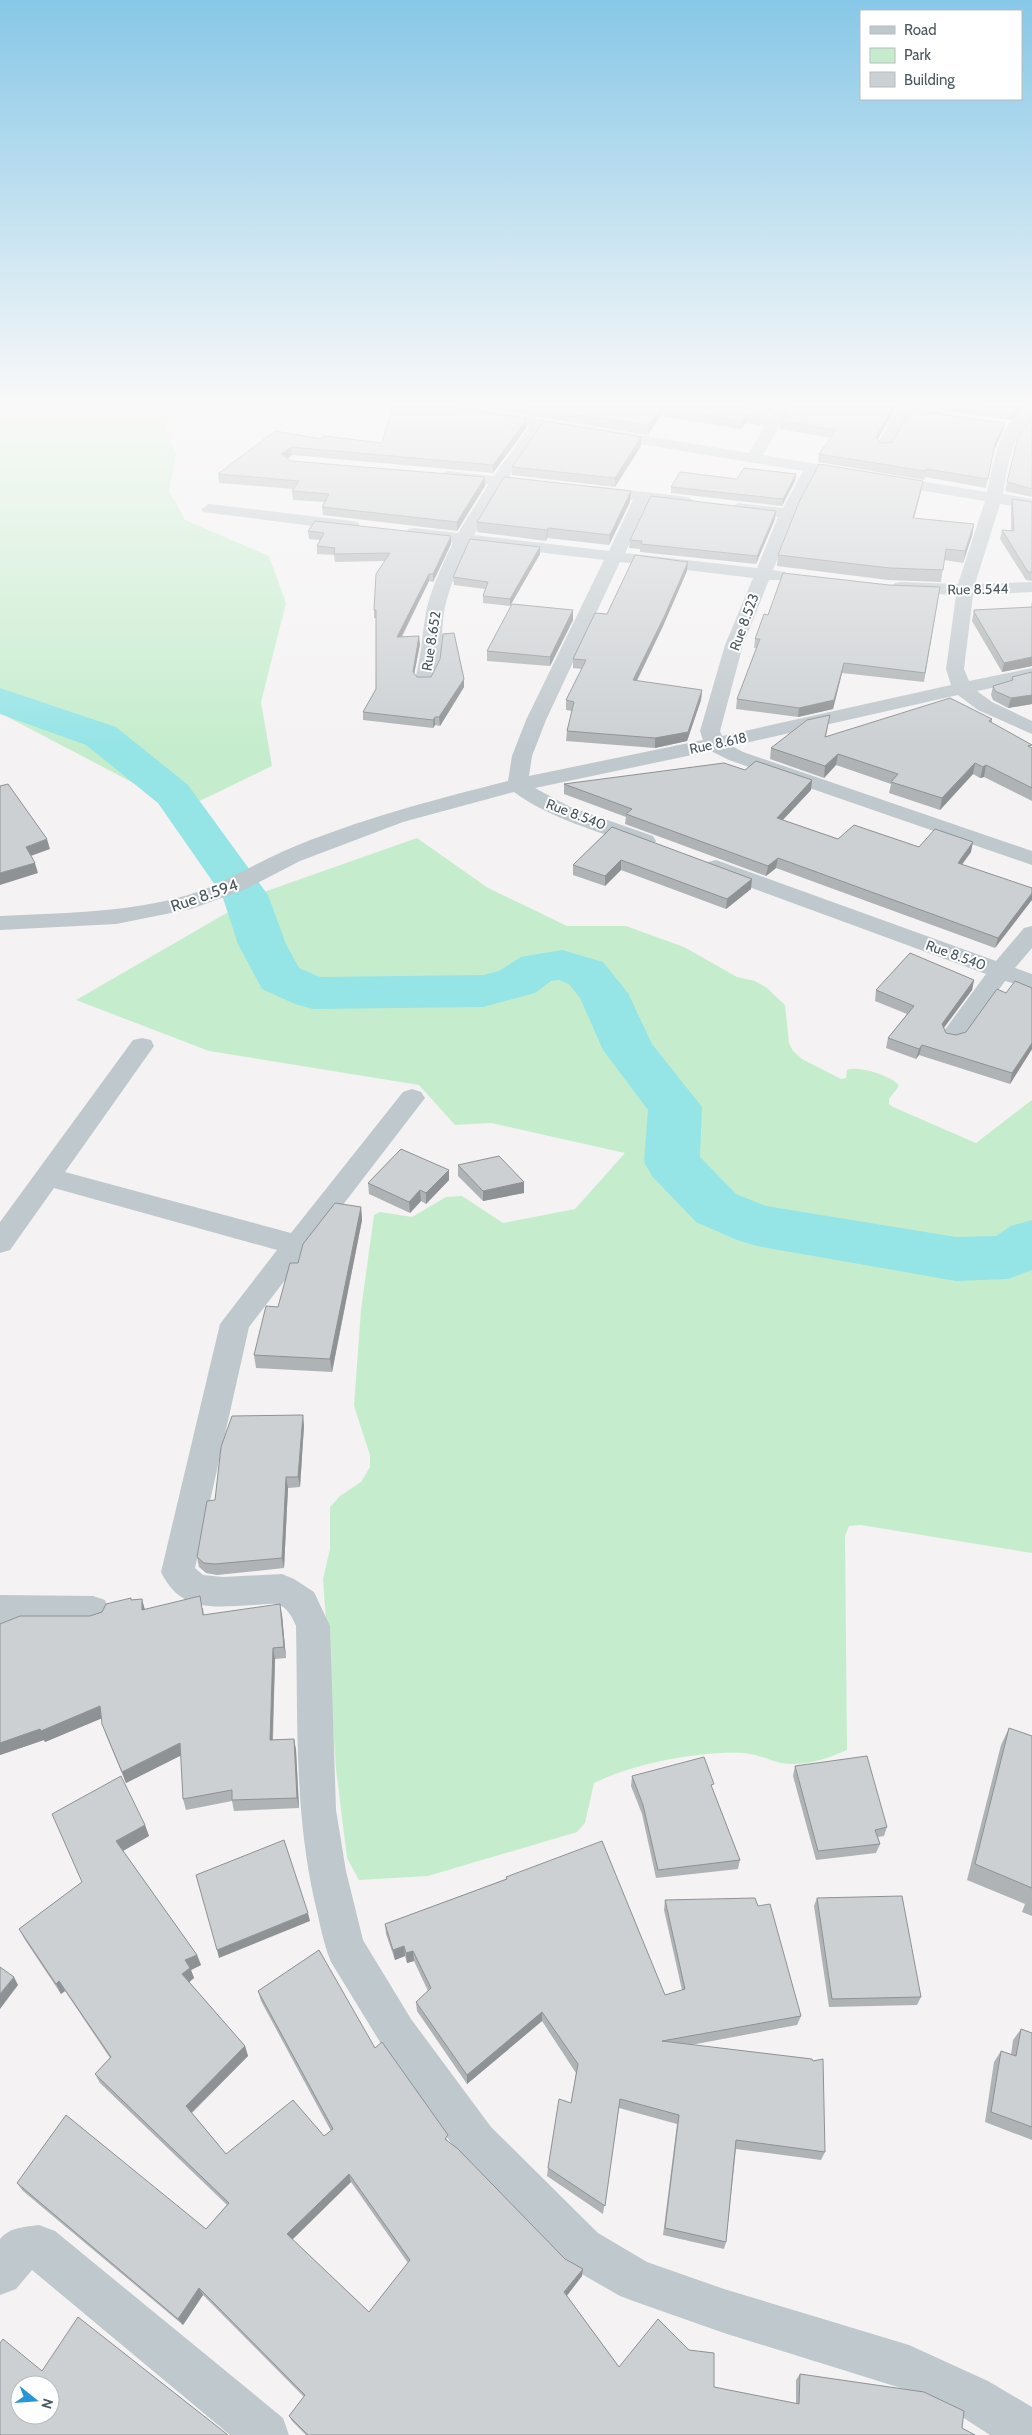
<svg xmlns="http://www.w3.org/2000/svg" width="1032" height="2435" font-family="Cabin,sans-serif">
<rect width="100%" height="100%" fill="#f4f2f2"/>
<g fill="#c5edcd">
<polygon points="0,407 199,407 164,425 176,455 169,491 185,520 269,556 286,603 261,702 272,766 183,809 0,713"/>
<path d="M417,838l71,50 79,38h59l58,21 53,30 18,4 12,7 18,17 4,38 4,8 9,8 39,20 5,-1 1,-8c10,-5 46,6 52,16l-10,13v5l4,3 83,36 56,-43v453l-171,-28 -12,1 -4,10 2,214c-20,9 -44,17 -66,13 -13,-3 -24,-9 -37,-10 -46,-2 -109,10 -150,30l-9,40 -8,9 -149,44 -69,4 -12,-22 -11,-89 -13,-190 7,-30v-42l10,-11 21,-14 9,-15v-12l-16,-49 7,-96 13,-95 6,-3 32,5 34,-20 16,-1 41,27 72,-14 50,-56 -134,-30 -36,2 -36,-40 -210,-34 -133,-51 185,-107z"/>
</g>
<g fill="none" stroke-linecap="round" stroke-linejoin="round">
<polygon fill="#95e4e6" fill-rule="evenodd" points="0,688 116,727 188,785 268,895 286,944 299,968 320,977 483,975 499,971 521,957 562,950 603,962 628,993 652,1044 702,1107 700,1157 736,1194 766,1206 956,1237 996,1236 1011,1226 1032,1220 1032,1270 1008,1279 956,1281 757,1246 737,1240 696,1222 652,1176 644,1162 648,1110 603,1050 580,998 569,984 559,980 551,981 535,993 483,1007 313,1009 295,1004 262,989 238,944 222,895 158,803 86,745 0,714"/>
<g fill="#bfc8cd" fill-rule="evenodd">
<path d="M437,407h32l280,46 15,-26 -21,-20h15l12,10 6,-10h14l-27,48 224,37c6,-27 13,-76 45,-84v12c-22,19 -24,47 -29,74l29,5v10l-32,-5 -25,80 57,-2v10l-59,3 -9,74 5,12 63,-13v12l-55,11 15,11 40,19v13l-54,-24 -20,-15 -226,51 11,6 289,99v14l-303,-105 -18,-9 -176,37 35,19 83,29 3,5 -3,5 -8,1 -8,-1c-42,-16 -86,-27 -123,-54l-111,30 -103,39 -54,28 -55,20 -75,15 -116,6v-14c59,-3 119,-3 177,-18 38,-9 71,-31 107,-47 72,-31 149,-51 224,-70l4,-25 14,-36 78,-160 -135,-16c-10,20 -19,41 -24,63 -5,23 0,55 -14,76h-14l-2,-4c7,-24 7,-48 12,-72 6,-22 16,-44 26,-64l-39,-5 -6,-1 -2,-4 2,-4 6,-1 44,5 30,-48 -41,-4 -8,-5 8,-5 47,5 36,-50 -86,-15zM543,428l260,43 -20,37 -45,-5 -8,5 8,5 40,4 -21,51 -132,-15 24,-51 39,5 6,-2 2,-3 -8,-5 -94,-11 -6,2 -2,3 2,3 45,6 -24,51 -135,-16 29,-49 36,4 8,-5 -8,-5 -30,-3zM817,473l168,28 -27,83 -57,-2 -6,1 -3,4 3,4 6,1 55,3 -10,74 5,16 -229,51 -2,-5 23,-86 26,-65h16l3,-4 -3,-4 -12,-2 23,-57zM620,562l133,16 -28,67 -25,86 3,9 -174,36 3,-20 14,-36z"/>
<path d="M898,407c8,-1 49,3 55,10l-7,4 -38,-5 -19,33h-10l-3,-3z"/>
<polygon points="209,504 352,521 358,522 360,526 358,530 352,531 203,512 201,509"/>
<polygon points="716,860 996,961 1024,928 1032,926 1032,948 1015,968 1032,974 1032,989 1005,981 962,1041 953,1043 944,1041 941,1035 986,974 708,872 705,867 708,862"/>
<path d="M142,1038l9,2 3,6 -89,126 226,61 112,-141 9,-3 9,3 4,6 -176,229 -54,241 8,7 20,2 59,-3 12,5 20,13 16,34 6,184 10,61 17,69 48,79 80,108 107,106 49,29 77,27 185,56 79,36 44,26v28h-42l-34,-22 -52,-24 -180,-56 -88,-31 -16,-6 -54,-31 -105,-108 -78,-110 -52,-85c-8,-19 -11,-39 -16,-59 -21,-92 -17,-183 -19,-277 -4,-9 -9,-20 -20,-22 -7,-1 -16,1 -23,1 -39,2 -72,8 -92,-33l59,-248 57,-74 -223,-62 -44,62 -10,3v-31l133,-182z"/>
<polygon points="0,1595 93,1596 105,1600 110,1611 105,1622 93,1626 0,1625"/>
<path d="M39,2225l16,6 228,187 6,17h-59l-198,-165 -16,19 -16,6v-56c10,-12 25,-12 39,-14z"/>
</g>
</g>
<g fill="#afb3b5" fill-rule="evenodd">
<polygon points="478,407 749,407 761,418 760,426 746,423 741,429 660,416 648,435"/>
<polygon points="760,407 775,407 770,414"/>
<polygon points="896,407 878,439 880,443 892,442 1005,423 1003,431 993,452 986,488 925,477 924,480 818,462 819,454 831,438 780,429 781,421"/>
<polygon points="922,407 1032,407 1026,408 1011,420"/>
<polygon points="1032,417 1032,497 1005,491 1018,437"/>
<polygon points="527,419 527,427 493,473 292,455 288,458 291,461 485,486 457,531 323,515 322,507 325,502 293,500 292,491 294,489 219,483 218,474 275,431 321,439 382,443"/>
<polygon points="641,446 615,487 512,475 512,467"/>
<polygon points="796,474 795,481 782,506 671,493 671,487"/>
<polygon points="921,492 914,518 974,524 972,536 963,563 944,560 941,582 888,580 777,566 778,555"/>
<polygon points="1012,499 1032,502 1032,581 1026,580 1000,539 1002,530 1011,531 1011,508"/>
<polygon points="630,502 609,545 547,538 546,541 477,532 477,522"/>
<polygon points="775,519 756,564 640,552 640,549 629,548 630,540"/>
<polygon points="308,531 451,544 433,582 429,581 402,637 420,644 414,674 417,677 464,687 440,726 435,725 433,728 363,720 363,712 376,689 376,618 374,618 374,610 385,561 335,562 334,555 317,554 317,546 320,540 309,539"/>
<polygon points="540,547 540,554 510,606 483,603 483,596 485,589 454,585 453,577"/>
<polygon points="687,571 663,626 637,681 702,690 701,700 687,741 655,748 566,741 567,731 572,711 566,710 566,700 582,669 573,668 573,659 607,614"/>
<polygon points="889,585 940,587 924,682 842,673 833,709 798,717 736,709 737,699 756,648 754,648 755,639 768,615"/>
<polygon points="1032,600 1032,666 1002,672 972,621 974,610 1031,607"/>
<polygon points="573,610 573,620 550,666 487,661 487,651"/>
<polygon points="1032,672 1032,704 1008,708 993,700 991,695 993,686 1011,681 1012,677"/>
<polygon points="992,719 992,723 1032,748 1032,801 984,777 980,778 973,774 940,810 889,793 891,784 836,765 824,778 770,759 771,748 828,726 826,736"/>
<polygon points="745,770 812,780 811,790 783,820 838,839 971,852 962,865 1032,888 995,948 776,868 766,876 625,824 626,817 564,794 564,784"/>
<polygon points="612,827 751,889 726,909 621,870 605,886 573,875 573,865"/>
<polygon points="974,980 972,990 944,1028 946,1033 956,1035 966,1032 1006,993 1032,988 1032,1049 1010,1084 919,1055 916,1059 886,1048 888,1038 907,1014 875,1001 876,990"/>
<polygon points="458,1165 524,1182 524,1193 483,1201 458,1176"/>
<polygon points="449,1180 426,1204 421,1201 410,1213 369,1194 368,1183"/>
<polygon points="361,1207 362,1220 332,1372 256,1368 254,1355 278,1307 298,1263"/>
<polygon points="304,1425 300,1487 288,1488 284,1568 217,1575 206,1573 199,1567 197,1557 215,1500"/>
<polygon points="132,1600 145,1609 203,1608 204,1615 282,1615 286,1658 275,1659 273,1740 294,1739 296,1750 299,1808 234,1811 232,1801 186,1810 183,1799 181,1755 126,1783 106,1735 102,1718 45,1742 44,1740 0,1755 0,1624 90,1616"/>
<polygon points="1009,1728 1032,1736 1032,1916 1022,1912 1025,1904 967,1880 1001,1745"/>
<polygon points="795,1766 887,1827 884,1836 878,1837 880,1844 876,1853 816,1860 793,1776"/>
<polygon points="632,1776 713,1790 740,1860 738,1869 656,1878 642,1814 631,1786"/>
<path d="M145,1825l4,11 -26,15 74,104 4,10 -10,5 3,8 -5,4 56,64 3,10 -56,57 34,41 98,-18 7,-5 -70,-130 -3,-10 117,57 74,94 133,134 -15,20 52,71 95,20 82,17v-24l4,-6 162,54 13,7h-669l-14,-14 -3,-5 15,-19 -101,-102 -20,30 -160,-134 -6,-8 189,46 21,-24 -127,-122 -5,-9 15,-16 -45,-67 -4,3 -36,-54 -6,-11 63,-47zM351,2182l57,81 -39,49 -77,-73z"/>
<polygon points="506,1877 665,1995 682,1990 664,1910 665,1900 801,2016 797,2025 691,2045 825,2152 821,2160 736,2149 726,2242 724,2249 663,2235 677,2124 619,2108 603,2214 547,2176 548,2168 571,2103 576,2073 542,2021 467,2084 417,2011 416,2002 428,1991 414,1961 407,1963 405,1956 395,1960 386,1934 385,1924 506,1879"/>
<polygon points="817,1898 921,1997 917,2005 829,2007 814,1906"/>
<polygon points="1021,2029 1032,2033 1032,2140 985,2122 994,2062 1001,2051 1011,2055 1013,2040"/>
</g>
<g fill="#8f9294">
<polygon points="770,407 775,407 770,414"/>
<polygon points="893,407 896,407 874,445 876,437"/>
<polygon points="1019,407 1032,407 1026,408 1011,420 1013,412"/>
<polygon points="661,408 660,416 648,435 649,426"/>
<polygon points="747,415 746,423 741,429 742,421"/>
<polygon points="527,419 527,427 493,473 493,465"/>
<polygon points="1005,423 1003,431 993,452 995,443"/>
<polygon points="641,437 641,446 615,487 615,478"/>
<polygon points="291,447 292,455 282,463 281,454"/>
<polygon points="796,474 795,481 782,506 783,499"/>
<polygon points="485,477 485,486 457,531 457,522"/>
<polygon points="923,481 921,492 911,529 913,518"/>
<polygon points="631,491 630,502 609,545 610,535"/>
<polygon points="776,511 775,519 756,564 757,556"/>
<polygon points="974,524 972,536 963,563 965,551"/>
<polygon points="548,528 547,538 546,541 547,530"/>
<polygon points="451,536 451,544 433,582 433,574"/>
<polygon points="540,547 540,554 510,606 510,599"/>
<polygon points="688,562 687,571 663,626 632,690 633,680"/>
<polygon points="429,574 429,581 397,645 397,637"/>
<polygon points="573,610 573,620 550,666 550,657"/>
<polygon points="419,636 420,644 413,680 413,672"/>
<polygon points="1032,657 1032,666 1002,672 1004,663"/>
<polygon points="844,663 842,673 833,709 798,717 799,708"/>
<polygon points="464,679 464,687 440,726 439,717"/>
<polygon points="702,690 701,700 687,741 655,748 655,738"/>
<polygon points="1032,695 1032,704 1008,708 1011,698"/>
<polygon points="435,717 435,725 433,728 433,720"/>
<polygon points="838,754 836,765 824,778 825,766"/>
<polygon points="975,763 973,774 940,810 942,798"/>
<polygon points="986,765 984,777 980,778 983,767"/>
<polygon points="812,780 811,790 775,828 777,818"/>
<polygon points="47,839 50,849 28,857 26,847"/>
<polygon points="973,842 971,852 955,873 958,863"/>
<polygon points="778,858 776,868 766,876 768,866"/>
<polygon points="621,860 621,870 605,886 605,876"/>
<polygon points="35,863 38,873 0,885 0,873"/>
<polygon points="752,879 751,889 726,909 727,899"/>
<polygon points="1032,893 1032,900 995,948 998,938"/>
<polygon points="974,980 972,990 939,1034 942,1024"/>
<polygon points="1032,1043 1032,1049 1010,1084 1012,1073"/>
<polygon points="922,1045 919,1055 916,1059 919,1049"/>
<polygon points="449,1170 449,1180 426,1204 426,1193"/>
<polygon points="524,1182 524,1193 483,1201 483,1191"/>
<polygon points="420,1190 421,1201 410,1213 409,1202"/>
<polygon points="361,1207 362,1220 332,1372 330,1359"/>
<polygon points="303,1415 304,1425 300,1487 298,1477"/>
<polygon points="286,1477 288,1488 284,1568 282,1558"/>
<polygon points="142,1599 145,1610 142,1610"/>
<polygon points="280,1604 282,1615 286,1658 284,1647"/>
<polygon points="273,1648 275,1659 272,1751 270,1740"/>
<polygon points="100,1706 105,1717 45,1742 44,1740 0,1755 0,1743"/>
<polygon points="294,1739 296,1750 299,1808 297,1798"/>
<polygon points="180,1743 184,1754 126,1783 122,1772"/>
<polygon points="145,1825 149,1836 121,1852 116,1841"/>
<polygon points="308,1913 310,1921 219,1958 217,1950"/>
<polygon points="404,1946 405,1956 395,1960 393,1950"/>
<polygon points="413,1951 414,1961 407,1963 406,1953"/>
<polygon points="197,1955 201,1965 191,1970 194,1978 186,1985 182,1974 185,1960"/>
<polygon points="14,1977 18,1985 0,2009 0,1994"/>
<polygon points="59,1981 65,1991 61,1994 56,1984"/>
<polygon points="542,2012 542,2021 467,2084 467,2075"/>
<polygon points="245,2046 248,2056 190,2114 186,2106"/>
<polygon points="349,2174 351,2182 290,2242 287,2234"/>
<polygon points="583,2269 582,2276 564,2299 564,2292"/>
<polygon points="199,2288 203,2295 183,2325 178,2319"/>
</g>
<g fill="#ccd0d3" stroke="#8f9294" fill-rule="evenodd">
<polygon points="394,407 454,407 527,419 493,465 291,447 281,454 291,461 485,477 457,522 322,507 329,494 292,491 299,481 218,474 275,431 321,439 324,436 382,443 392,408"/>
<polygon points="527,407 749,407 761,418 747,415 742,421 661,408 649,426"/>
<polygon points="789,407 893,407 876,437 880,443 892,442 910,410 1005,423 995,443 988,479 926,469 925,471 819,454 836,430 781,421"/>
<polygon points="977,407 1019,407 1013,412"/>
<polygon points="1032,417 1032,489 1007,482 1018,437"/>
<polygon points="544,421 641,437 615,478 512,467"/>
<polygon points="819,464 923,481 913,518 974,524 965,551 946,549 943,570 890,568 778,555 799,502"/>
<polygon points="744,468 796,474 783,499 671,487 680,472 737,479"/>
<polygon points="504,477 631,491 610,535 548,528 547,530 477,522"/>
<polygon points="651,496 776,511 757,556 641,544 642,541 630,540"/>
<polygon points="1012,499 1032,502 1032,572 1028,572 1002,530 1014,531"/>
<polygon points="315,521 451,536 433,574 429,574 397,637 419,636 413,672 417,677 431,677 440,659 443,634 454,633 464,679 439,717 435,717 433,720 363,712 376,689 376,610 374,610 376,574 390,553 334,554 335,548 317,546 324,533 308,531"/>
<polygon points="470,539 540,547 510,599 483,596 488,582 453,577"/>
<polygon points="635,555 688,562 664,617 633,680 702,690 688,732 655,738 567,731 574,702 566,700 586,660 573,659 595,613 607,614"/>
<polygon points="783,573 889,585 940,587 925,673 844,663 834,700 799,708 737,699 760,639 755,639 764,614 768,615"/>
<polygon points="512,604 573,610 550,657 487,651"/>
<polygon points="1032,607 1032,657 1004,663 974,612 974,610"/>
<polygon points="1032,672 1032,695 1011,698 995,691 993,686 1013,680 1012,677"/>
<polygon points="950,698 992,719 989,721 1032,745 1028,746 1032,748 1032,788 986,765 983,767 975,763 942,798 891,782 898,774 838,754 825,766 771,748 807,720 830,715 825,737"/>
<polygon points="756,761 812,780 777,818 838,839 854,825 919,847 935,829 973,842 958,863 1032,888 1032,893 998,938 778,858 768,866 626,814 632,809 564,784 724,763 745,770"/>
<polygon points="8,784 47,839 26,847 35,863 0,873 0,786"/>
<polygon points="612,827 752,879 727,899 621,860 605,876 573,865"/>
<polygon points="910,953 974,980 942,1024 946,1033 956,1035 966,1032 997,989 1006,993 1015,981 1032,988 1032,1043 1012,1073 922,1045 919,1049 888,1038 914,1006 876,990"/>
<polygon points="401,1149 449,1170 426,1193 420,1190 409,1202 368,1183"/>
<polygon points="499,1156 524,1182 483,1191 458,1165"/>
<polygon points="335,1203 361,1207 330,1359 254,1355 266,1306 278,1307 290,1263 298,1263 303,1244"/>
<polygon points="303,1415 298,1477 286,1477 282,1558 215,1564 204,1563 197,1557 207,1501 215,1500 221,1447 232,1416"/>
<polygon points="200,1596 203,1615 280,1604 284,1647 273,1648 270,1740 294,1739 297,1798 232,1800 232,1790 183,1799 180,1743 122,1772 102,1724 100,1706 41,1731 40,1729 0,1743 0,1624 20,1616 90,1616 102,1612 106,1604 131,1598 131,1600 142,1599 142,1610"/>
<polygon points="1009,1728 1032,1736 1032,1888 975,1864"/>
<polygon points="867,1756 887,1827 875,1830 880,1844 818,1851 795,1766"/>
<polygon points="704,1757 714,1784 711,1785 740,1860 658,1870 643,1805 632,1776"/>
<path d="M121,1776l24,49 -29,16 81,114 -12,5 5,8 -8,6 63,72 -59,60 40,48 67,-54 31,36 9,-7 -75,-138 61,-41 56,98 7,-6 66,93 -3,4 13,10 107,110 18,10 -19,23 55,75 39,-48 31,31 25,3v34l85,17 1,-30 124,18 40,19 -2,17 13,7h-667l-19,-19 16,-21 -106,-107 -21,31 -161,-136 49,-68 140,114 23,-26 -134,-129 16,-17 -52,-76 -3,3 -37,-55 63,-47 -30,-68zM349,2174l61,86 -41,52 -82,-78z"/>
<polygon points="284,1840 308,1913 217,1950 196,1875"/>
<polygon points="602,1841 665,1995 685,1989 665,1900 755,1898 758,1906 770,1904 801,2016 662,2041 812,2059 813,2061 823,2059 825,2152 736,2140 726,2242 665,2228 679,2115 620,2099 605,2206 548,2168 559,2099 571,2103 578,2064 542,2012 467,2075 416,2002 431,1988 413,1951 406,1953 404,1946 393,1950 385,1924 507,1879 506,1877"/>
<polygon points="902,1896 921,1997 832,1999 817,1898"/>
<polygon points="0,1967 14,1977 0,1994"/>
<polygon points="1021,2029 1032,2033 1032,2127 991,2112 1001,2051 1016,2056"/>
<path d="M78,2317l150,118h-228v-92l3,-4 39,32zM20,2385h30v30h-30z"/>
</g>
<linearGradient id="sky" x2="0" y2="1"><stop stop-color="#87c7e7"/><stop offset="0.54" stop-color="#faf9f9"/><stop offset="1" stop-color="#faf9f9" stop-opacity="0"/></linearGradient>
<rect width="1032" height="748" fill="url(#sky)"/>
<g text-anchor="middle" stroke-width="4" stroke-linejoin="round" paint-order="stroke">
<g font-size="14" fill="#4b585e" stroke="#fff">
<text transform="translate(978 589) rotate(-1)" y="5">Rue 8.544</text>
<text transform="translate(744 622) rotate(-70)" y="5">Rue 8.523</text>
<text transform="translate(431 641) rotate(-81)" y="5">Rue 8.652</text>
<text transform="translate(718 743) rotate(-12)" y="5">Rue 8.618</text>
<text transform="translate(576 814) rotate(21)" y="5">Rue 8.540</text>
<text transform="translate(956 955) rotate(20)" y="5">Rue 8.540</text>
</g>
<g font-size="16" fill="#4b585e" stroke="#fff">
<text transform="translate(204 895) rotate(-19)" y="6">Rue 8.594</text>
</g>
</g>
<rect x="860" y="10" width="162" height="90" fill="#ffffff" stroke="#b7bcbf"/>
<rect x="870" y="26" width="25" height="8" fill="#bfc8cd" stroke="#b7bcbf"/>
<text x="904" y="35" font-size="15" fill="#4b585e">Road</text>
<rect x="870" y="48" width="25" height="15" fill="#c5edcd" stroke="#b7bcbf"/>
<text x="904" y="60" font-size="15" fill="#4b585e">Park</text>
<rect x="870" y="72" width="25" height="15" fill="#ccd0d3" stroke="#b7bcbf"/>
<text x="904" y="85" font-size="15" fill="#4b585e">Building</text>
<g transform="translate(35 2400) rotate(107)"><circle r="24" fill="#ffffff" stroke="#b7bcbf"/>
<path d="M0-4L9 19L0 12L-9 19Z" fill="#2895d7"/>
<text y="-8" font-size="14" font-weight="bold" text-anchor="middle" fill="#4b585e">N</text>
</g>
</svg>
